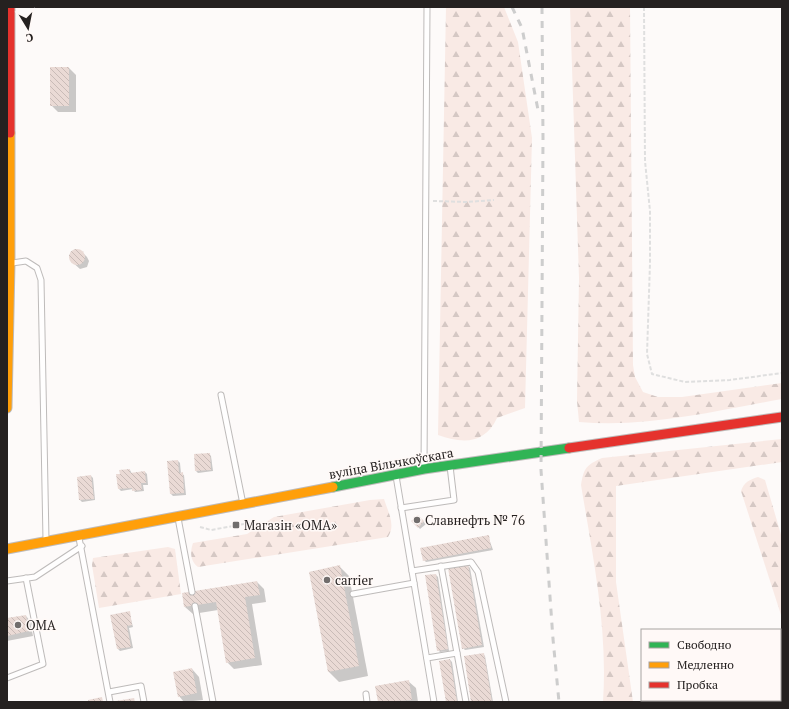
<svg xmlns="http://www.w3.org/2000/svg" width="789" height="709" font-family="'PT Serif',serif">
<defs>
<pattern id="forest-firs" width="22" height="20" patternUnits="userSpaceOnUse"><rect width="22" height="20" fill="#f9eae5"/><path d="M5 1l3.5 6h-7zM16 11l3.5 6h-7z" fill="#d5c8c4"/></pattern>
<pattern id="building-back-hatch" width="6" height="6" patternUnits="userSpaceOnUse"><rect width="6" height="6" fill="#eadad5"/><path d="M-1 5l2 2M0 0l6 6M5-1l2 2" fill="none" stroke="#c9bbb7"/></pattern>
</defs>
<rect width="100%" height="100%" fill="#fdfaf9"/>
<g fill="url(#forest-firs)">
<path d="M446,7h58l14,35 14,96 -7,270 -28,10c-12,26 -34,26 -59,17z"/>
<path d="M570,7h60l3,358 2,12 8,15 15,5h24l100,-14v16c-67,12 -134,29 -203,23l-2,-21 2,-123z"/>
<path d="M782,439v23l-166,24v96l17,120h-30c5,-73 -10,-145 -22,-217 3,-17 5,-20 21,-27z"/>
<path d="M758,477l7,3 17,58v80l-41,-127c3,-9 8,-11 17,-14z"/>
<path d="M384,499c4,13 12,26 4,38l-190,30c-8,-6 -8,-15 -5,-24l54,-9 27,-17 96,-17z"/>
<polygon points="168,547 175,549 181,594 99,608 92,565 93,558"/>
</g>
<g fill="#0003">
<polygon points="69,68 76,75 76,112 58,112 51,105"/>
<polygon points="75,249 82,252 87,257 89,261 87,267 80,269 71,261 69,256 71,252"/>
<polygon points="209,454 211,456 213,471 198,473 196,471"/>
<polygon points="178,461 180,463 181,474 184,475 186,495 173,496 171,494"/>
<polygon points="130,470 132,474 145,472 147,474 148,485 143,485 144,491 135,492 133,489 121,491 119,489 121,475"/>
<polygon points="91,476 93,478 95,500 82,502 80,500 78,477"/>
<polygon points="418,516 426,524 420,529 413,521"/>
<polygon points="488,536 493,550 426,562 424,560"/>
<polygon points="468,566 470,568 484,647 465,650 463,648"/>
<polygon points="340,567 349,576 368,676 339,682 329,672 310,572"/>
<polygon points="436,575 438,577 449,651 440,652 438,650"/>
<polygon points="257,582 264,589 266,602 252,604 262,665 234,669 227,662 218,610 193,614 185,607 183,594"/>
<polygon points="129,612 133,627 129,628 133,648 120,651 118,649 112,616"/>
<polygon points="26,616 30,621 33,636 7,641 7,619"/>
<polygon points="483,654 485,656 493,702 472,702"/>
<polygon points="450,660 452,662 458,702 447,702"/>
<polygon points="192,669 199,677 203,700 184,702 179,696"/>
<polygon points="408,681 416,688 418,702 379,702 376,687"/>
</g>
<g fill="url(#building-back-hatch)">
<rect x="50" y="67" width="19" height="39"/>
<circle cx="77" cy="257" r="8"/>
<polygon points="210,453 211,470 195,471 194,454"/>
<polygon points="178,460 179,473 183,472 184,493 170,494 167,461"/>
<polygon points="130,469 130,473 145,471 146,483 141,483 142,490 132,491 132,488 118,489 116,474 120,474 119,470"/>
<polygon points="91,475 94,499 79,500 77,477"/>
<polygon points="418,515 424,521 418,528 411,521"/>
<polygon points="489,535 491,548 423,561 420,548"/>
<polygon points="468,564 482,645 462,649 448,568"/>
<polygon points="340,565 359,666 328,672 309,572"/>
<polygon points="436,574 448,649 437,651 425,575"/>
<polygon points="257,581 260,595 245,597 255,658 226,663 216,602 184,607 182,593"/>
<polygon points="130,611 132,625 127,626 131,647 117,649 110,615"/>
<polygon points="26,615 29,631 7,636 7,618"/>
<polygon points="484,653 492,702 471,702 464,656"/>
<polygon points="450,659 457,702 446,702 439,661"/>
<polygon points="192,668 197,693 178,697 173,672"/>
<polygon points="409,680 412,700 378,702 375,686"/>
<polygon points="102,697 103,702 89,702 88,700"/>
<polygon points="134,698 135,702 116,702 116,701"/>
</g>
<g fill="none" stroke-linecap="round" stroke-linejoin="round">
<defs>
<g id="lane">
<polyline points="12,263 26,261 37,268 41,280 46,540"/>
<polyline points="221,395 243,504"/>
<polyline points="424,468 427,7"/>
<polyline points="396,476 434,702"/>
<polyline points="401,508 454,500 450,466"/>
<polyline points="178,518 192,592"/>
<polyline points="79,538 110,702"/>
<polyline points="441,566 466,702"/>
<polyline points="412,571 471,562 478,572 506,702"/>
<polyline points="7,581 35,577 82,546"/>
<polyline points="353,594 414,583"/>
<polyline points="195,606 213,702"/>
<polyline points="427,658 457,653"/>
<polyline points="7,678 43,664 26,578"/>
<polyline points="109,692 141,686 144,702"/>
<polyline points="366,694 367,702"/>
</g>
<polyline id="fast" points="333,487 424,469 569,448"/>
<g id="slow">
<polyline points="7,408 10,263 10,133"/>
<polyline points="7,549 333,487"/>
</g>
<g id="jam">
<polyline points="10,7 10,133"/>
<polyline points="569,448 782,417"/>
</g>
</defs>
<use href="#lane" stroke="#bebbba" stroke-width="7"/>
<use href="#fast" stroke="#bebbba" stroke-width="11"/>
<use href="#slow" stroke="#bebbba" stroke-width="11"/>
<use href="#jam" stroke="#bebbba" stroke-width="11"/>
<g stroke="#dfdfdf" stroke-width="2" stroke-dasharray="4 2" stroke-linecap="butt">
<polyline points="644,7 645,161 650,211 650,263 647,354 652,374 685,382 730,380 782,373"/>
<polyline points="433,201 467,202 494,200"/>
<polyline points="200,527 211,530 250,523"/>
</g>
<use href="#lane" stroke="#fffefe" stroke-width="5"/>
<use href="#fast" stroke="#30b455" stroke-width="9"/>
<use href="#slow" stroke="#ff9f0a" stroke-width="9"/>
<use href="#jam" stroke="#e5322d" stroke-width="9"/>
<g stroke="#cdcdcd" stroke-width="3" stroke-dasharray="7 7" stroke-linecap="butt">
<polyline points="512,7 522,28 539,115"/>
<polyline points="542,7 543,138 541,470 553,639 559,702"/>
</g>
</g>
<g fill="#716d6c" stroke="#fff9f7" stroke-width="1.5">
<circle cx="417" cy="520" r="4"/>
<rect x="232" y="521" width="8" height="8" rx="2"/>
<circle cx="327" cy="580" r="4"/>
<circle cx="18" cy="625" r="4"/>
</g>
<g text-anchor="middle" stroke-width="3" stroke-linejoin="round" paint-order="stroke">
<g font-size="13" fill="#252120" stroke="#fff9f7">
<text transform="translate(391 463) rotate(-10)" y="5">вуліца Вільчкоўскага</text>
</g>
<g font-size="13" fill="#252120" stroke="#fff9f7" text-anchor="start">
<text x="425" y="525">Славнефть № 76</text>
<text x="244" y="530">Магазін «ОМА»</text>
<text x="335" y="585">carrier</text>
<text x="26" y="630">ОМА</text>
</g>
</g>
<rect width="789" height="709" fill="none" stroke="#252120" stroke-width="16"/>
<rect x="641" y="629" width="140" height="72" fill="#fff9f7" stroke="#a8a3a1"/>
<rect x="649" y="642" width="20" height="6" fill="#30b455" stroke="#a8a3a1"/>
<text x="677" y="649" font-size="12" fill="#252120">Свободно</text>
<rect x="649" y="662" width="20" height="6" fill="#ff9f0a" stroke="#a8a3a1"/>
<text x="677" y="669" font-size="12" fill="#252120">Медленно</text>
<rect x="649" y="682" width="20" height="6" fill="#e5322d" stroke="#a8a3a1"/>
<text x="677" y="689" font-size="12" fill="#252120">Пробка</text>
<g transform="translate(28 28) rotate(170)" stroke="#fff9f7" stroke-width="3" paint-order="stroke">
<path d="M0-3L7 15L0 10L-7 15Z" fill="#252120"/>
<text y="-6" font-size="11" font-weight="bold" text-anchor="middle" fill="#252120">С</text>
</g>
</svg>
